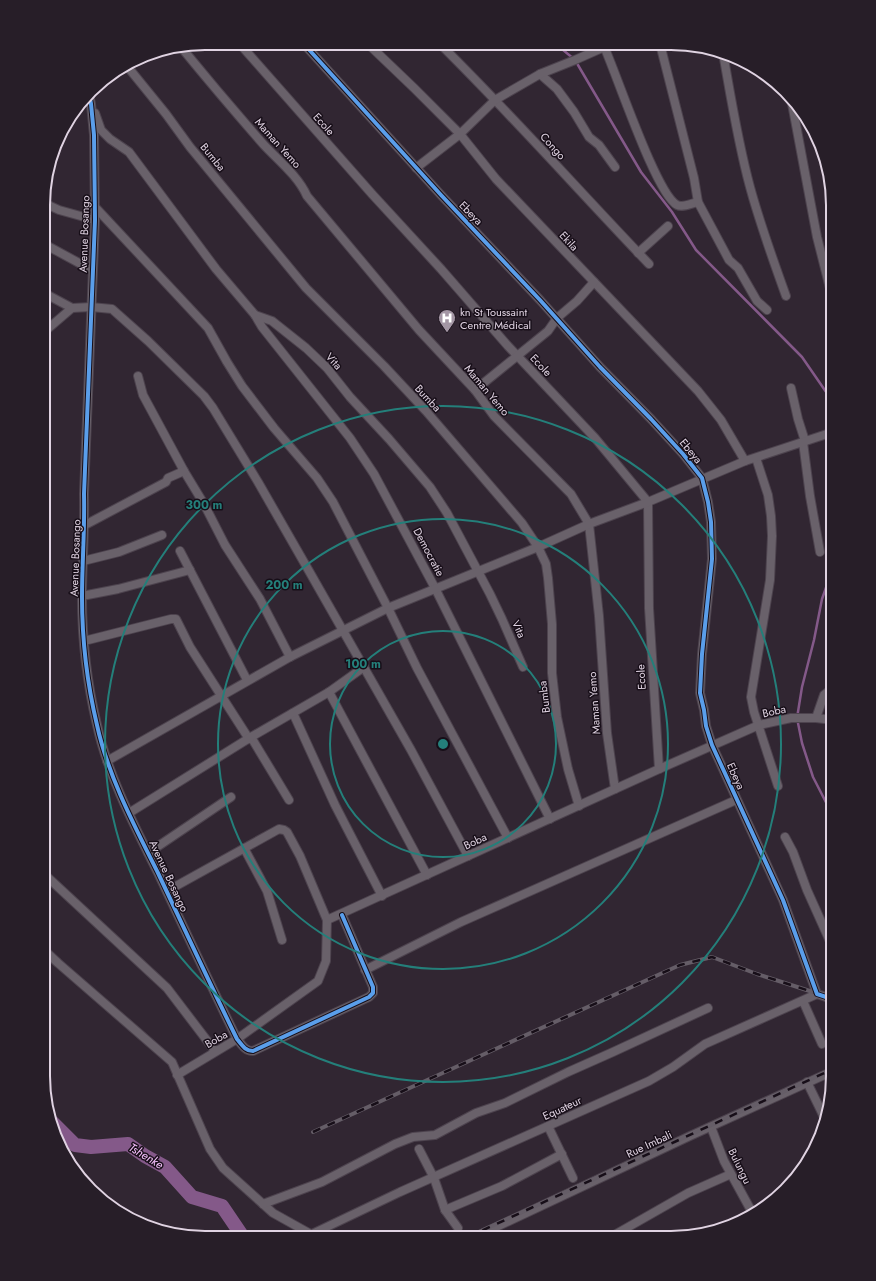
<svg xmlns="http://www.w3.org/2000/svg" width="876" height="1281" font-family="Jost,sans-serif">
<rect width="100%" height="100%" fill="#312632"/>
<g fill="none" stroke-linecap="round" stroke-linejoin="round">
<g stroke="#845989" stroke-width="2.5">
<polyline points="556,44 575,60 641,172 672,212 696,250 802,357 833,402"/>
<polyline points="833,816 813,777 802,743 797,718 802,687 814,640 822,599 833,568"/>
</g>
<polyline stroke="#845989" stroke-width="14" points="52,1122 75,1145 91,1147 128,1144 145,1156 165,1167 192,1197 222,1206 243,1237"/>
<defs>
<g id="minor">
<polyline points="239,43 372,194 441,269 508,346 595,438 648,502 649,608 659,769"/>
<polyline points="303,43 441,195 540,300 600,367 651,419 683,454 702,478 708,502 711,522 712,559 702,654 700,693 704,710 706,726 712,745 783,900 817,994 826,997 833,1002"/>
<polyline points="367,43 414,88 460,134 496,179 698,391 721,420 745,461"/>
<path d="M440,44c72,71 139,147 209,220"/>
<path d="M603,44c13,28 53,150 74,161 6,3 15,-2 21,-3"/>
<polyline points="660,44 694,178 698,202 729,260 738,268 757,301 767,310"/>
<path d="M181,47c27,33 55,66 83,98 15,16 34,31 43,51l112,134 56,60 19,26 77,78 18,30 10,92 8,117 8,56"/>
<path d="M723,53c8,45 15,90 27,134 10,37 23,73 36,109"/>
<polyline points="127,66 166,114 190,147 306,288 384,366 426,411 522,523 538,547 546,564 548,578 552,624 552,673 557,717 568,769 579,806"/>
<polyline points="540,74 557,89 574,112 589,137 599,145 615,167"/>
<path d="M89,94l2,10 3,31 1,85 -11,274c1,34 -2,68 -2,103 0,42 5,86 15,128 11,51 38,102 61,148 26,55 52,111 79,166 5,6 8,12 16,12l116,-54 4,-4v-6l-31,-72"/>
<polyline points="791,98 817,237 833,300"/>
<polyline points="95,113 101,130 110,139 129,152 216,269 255,315 272,321 306,348 327,368 350,397 389,439 430,487 447,513 490,594 502,619 523,667"/>
<polyline points="416,168 460,134 495,100 540,74 575,60 611,44"/>
<polyline points="44,203 59,210 95,220"/>
<polyline points="95,207 208,328 227,362 242,386 274,428 317,478 333,502 388,608 417,668 508,838"/>
<polyline points="44,244 92,270"/>
<polyline points="638,253 668,226"/>
<polyline points="44,293 72,308"/>
<polyline points="255,315 262,327 350,438 374,474 435,588 550,819"/>
<polyline points="44,332 72,308 91,307 112,309 148,341 204,396 213,408 258,482 309,571 411,750 468,856"/>
<polyline points="138,376 143,395 184,471 204,504 225,545 260,599 290,657"/>
<polyline points="791,388 798,419 805,441"/>
<polyline points="475,390 548,331 557,318 577,301 594,282"/>
<polyline points="803,442 810,496 820,552"/>
<polyline points="756,458 768,495 771,516 772,536 770,580 751,697 754,712 778,786"/>
<polyline points="85,525 166,482 168,478 184,471"/>
<polyline points="180,551 247,680"/>
<polyline points="83,561 119,552 162,535"/>
<polyline points="82,596 118,589 190,570"/>
<polyline points="84,641 171,619 176,619 190,647 249,739"/>
<polyline points="329,692 427,875"/>
<polyline points="293,713 335,805 382,896"/>
<polyline points="816,718 833,720"/>
<polyline points="251,737 289,800"/>
<polyline points="107,761 290,657 388,608 538,547 589,524 648,502 745,461 833,432"/>
<polyline points="129,813 251,737 329,692 364,667"/>
<polyline points="785,837 793,852 807,890 833,948"/>
<polyline points="244,848 267,891 282,940"/>
<polyline points="148,853 231,797"/>
<polyline points="43,873 167,988 215,1051"/>
<polyline points="167,891 279,829 284,830 287,832 300,856 327,920"/>
<polyline points="43,949 58,963 172,1062 210,1149 223,1168 273,1213 316,1237"/>
<polyline points="365,970 461,922 736,800"/>
<polyline points="803,1001 822,1044"/>
<polyline points="177,1075 237,1039 318,981 326,961 327,920 659,769 759,725 791,718 816,718 824,695 833,688"/>
<polyline points="807,1082 826,1121"/>
<polyline points="548,1126 573,1178"/>
<polyline points="711,1127 724,1161 753,1214"/>
<polyline points="419,1149 434,1178 445,1210 458,1228"/>
<polyline points="263,1204 322,1182 395,1144 413,1137 435,1135 476,1113 505,1103 568,1072 613,1052 708,1008"/>
<polyline points="445,1210 502,1186 562,1154"/>
<polyline points="312,1234 400,1192 649,1081 673,1067 705,1044 817,994"/>
<polyline points="475,1237 690,1136 833,1071"/>
<polyline points="609,1238 688,1193 731,1174"/>
</g>
</defs>
<use href="#minor" stroke="#4d434e" stroke-width="10"/>
<use href="#minor" stroke="#69616a" stroke-width="8"/>
<defs>
<g id="rail">
<polyline points="313,1132 680,965 712,957 757,974 816,993 833,1001"/>
<polyline points="468,1237 833,1069"/>
</g>
</defs>
<use href="#rail" stroke="#655d67" stroke-width="4"/>
<use href="#rail" stroke="#170e18" stroke-width="2.5" stroke-dasharray="8" stroke-linecap="butt"/>
<defs>
<g id="cycleway">
<polyline points="303,43 441,195 540,300 600,367 651,419 683,454 702,478 708,502 711,522 712,559 702,654 700,693 704,710 706,726 712,745 783,900 817,994 826,997 833,1002"/>
<path d="M89,94l2,10 3,31 1,85 -11,274c1,34 -2,68 -2,103 0,42 5,86 15,128 11,51 38,102 61,148 26,55 52,111 79,166 5,6 8,12 16,12l116,-54 4,-4v-6l-31,-72"/>
</g>
</defs>
<use href="#cycleway" stroke="#170e18" stroke-width="6"/>
<use href="#cycleway" stroke="#5a9eea" stroke-width="4"/>
</g>
<g fill="none" stroke="#247f7a" stroke-width="2">
<circle cx="443" cy="744" r="113"/>
<circle cx="443" cy="744" r="225"/>
<circle cx="443" cy="744" r="338"/>
</g>
<defs>
<symbol id="hospital-pin" viewBox="-11 -11 22 30"><path d="M0 17L-7.5 6A9.5 9.5 0 1 1 7.5 6Z" fill="#a396a4" stroke="#170e18"/><path d="M-5-5h3v3.5h4V-5h3V5h-3V1.5h-4V5h-3Z" fill="#fff"/></symbol>
</defs>
<g fill-rule="evenodd">
<use href="#hospital-pin" x="437" y="308" width="20" height="27"/>
</g>
<g text-anchor="middle" stroke-width="3" stroke-linejoin="round" paint-order="stroke">
<g font-size="11" fill="#e0d3e2" stroke="#170e18">
<text transform="translate(324 124) rotate(48)" y="4">Ecole</text>
<text transform="translate(278 143) rotate(48)" y="4">Maman Yemo</text>
<text transform="translate(553 146) rotate(48)" y="4">Congo</text>
<text transform="translate(213 157) rotate(51)" y="4">Bumba</text>
<text transform="translate(471 213) rotate(46)" y="4">Ebeya</text>
<text transform="translate(84 234) rotate(-88)" y="4">Avenue Bosango</text>
<text transform="translate(569 241) rotate(47)" y="4">Ekila</text>
<text transform="translate(334 361) rotate(48)" y="4">Vita</text>
<text transform="translate(541 365) rotate(47)" y="4">Ecole</text>
<text transform="translate(487 390) rotate(50)" y="4">Maman Yemo</text>
<text transform="translate(428 398) rotate(47)" y="4">Bumba</text>
<text transform="translate(691 451) rotate(50)" y="4">Ebeya</text>
<text transform="translate(429 552) rotate(62)" y="4">Democratie</text>
<text transform="translate(75 558) rotate(-88)" y="4">Avenue Bosango</text>
<text transform="translate(519 629) rotate(66)" y="4">Vita</text>
<text transform="translate(641 677) rotate(-93)" y="4">Ecole</text>
<text transform="translate(544 697) rotate(-97)" y="4">Bumba</text>
<text transform="translate(594 703) rotate(-94)" y="4">Maman Yemo</text>
<text transform="translate(774 711) rotate(-12)" y="4">Boba</text>
<text transform="translate(736 776) rotate(66)" y="4">Ebeya</text>
<text transform="translate(475 841) rotate(-25)" y="4">Boba</text>
<text transform="translate(169 876) rotate(65)" y="4">Avenue Bosango</text>
<text transform="translate(216 1039) rotate(-30)" y="4">Boba</text>
<text transform="translate(562 1108) rotate(-25)" y="4">Equateur</text>
<text transform="translate(649 1144) rotate(-25)" y="4">Rue Imbali</text>
<text transform="translate(740 1166) rotate(64)" y="4">Bulungu</text>
</g>
<g font-size="11" fill="#e0d3e2" stroke="#170e18" text-anchor="start">
<text x="460" y="316">kn St Toussaint<tspan x="460" dy="13">Centre Médical</tspan></text>
</g>
<g font-size="12" font-style="italic" fill="#f8c3ff" stroke="#170e18">
<text transform="translate(146 1156) rotate(31)" y="4">Tshenke</text>
</g>
</g>
<path d="M0 0H876V1281H0ZM205 50H671A155 155 0 0 1 826 205V1076A155 155 0 0 1 671 1231H205A155 155 0 0 1 50 1076V205A155 155 0 0 1 205 50Z" fill="#271e28" fill-rule="evenodd"/>
<path fill="none" stroke="#e0d3e2" stroke-width="2" d="M205 50H671A155 155 0 0 1 826 205V1076A155 155 0 0 1 671 1231H205A155 155 0 0 1 50 1076V205A155 155 0 0 1 205 50Z"/>
<circle cx="443" cy="744" r="6" fill="#247f7a" stroke="#170e18" stroke-width="2"/>
<g font-size="12" text-anchor="middle" font-weight="bold" fill="#247f7a" stroke="#170e18" stroke-width="3" stroke-linejoin="round" paint-order="stroke">
<text x="204" y="509">300 m</text>
<text x="284" y="589">200 m</text>
<text x="363" y="668">100 m</text>
</g>
</svg>
